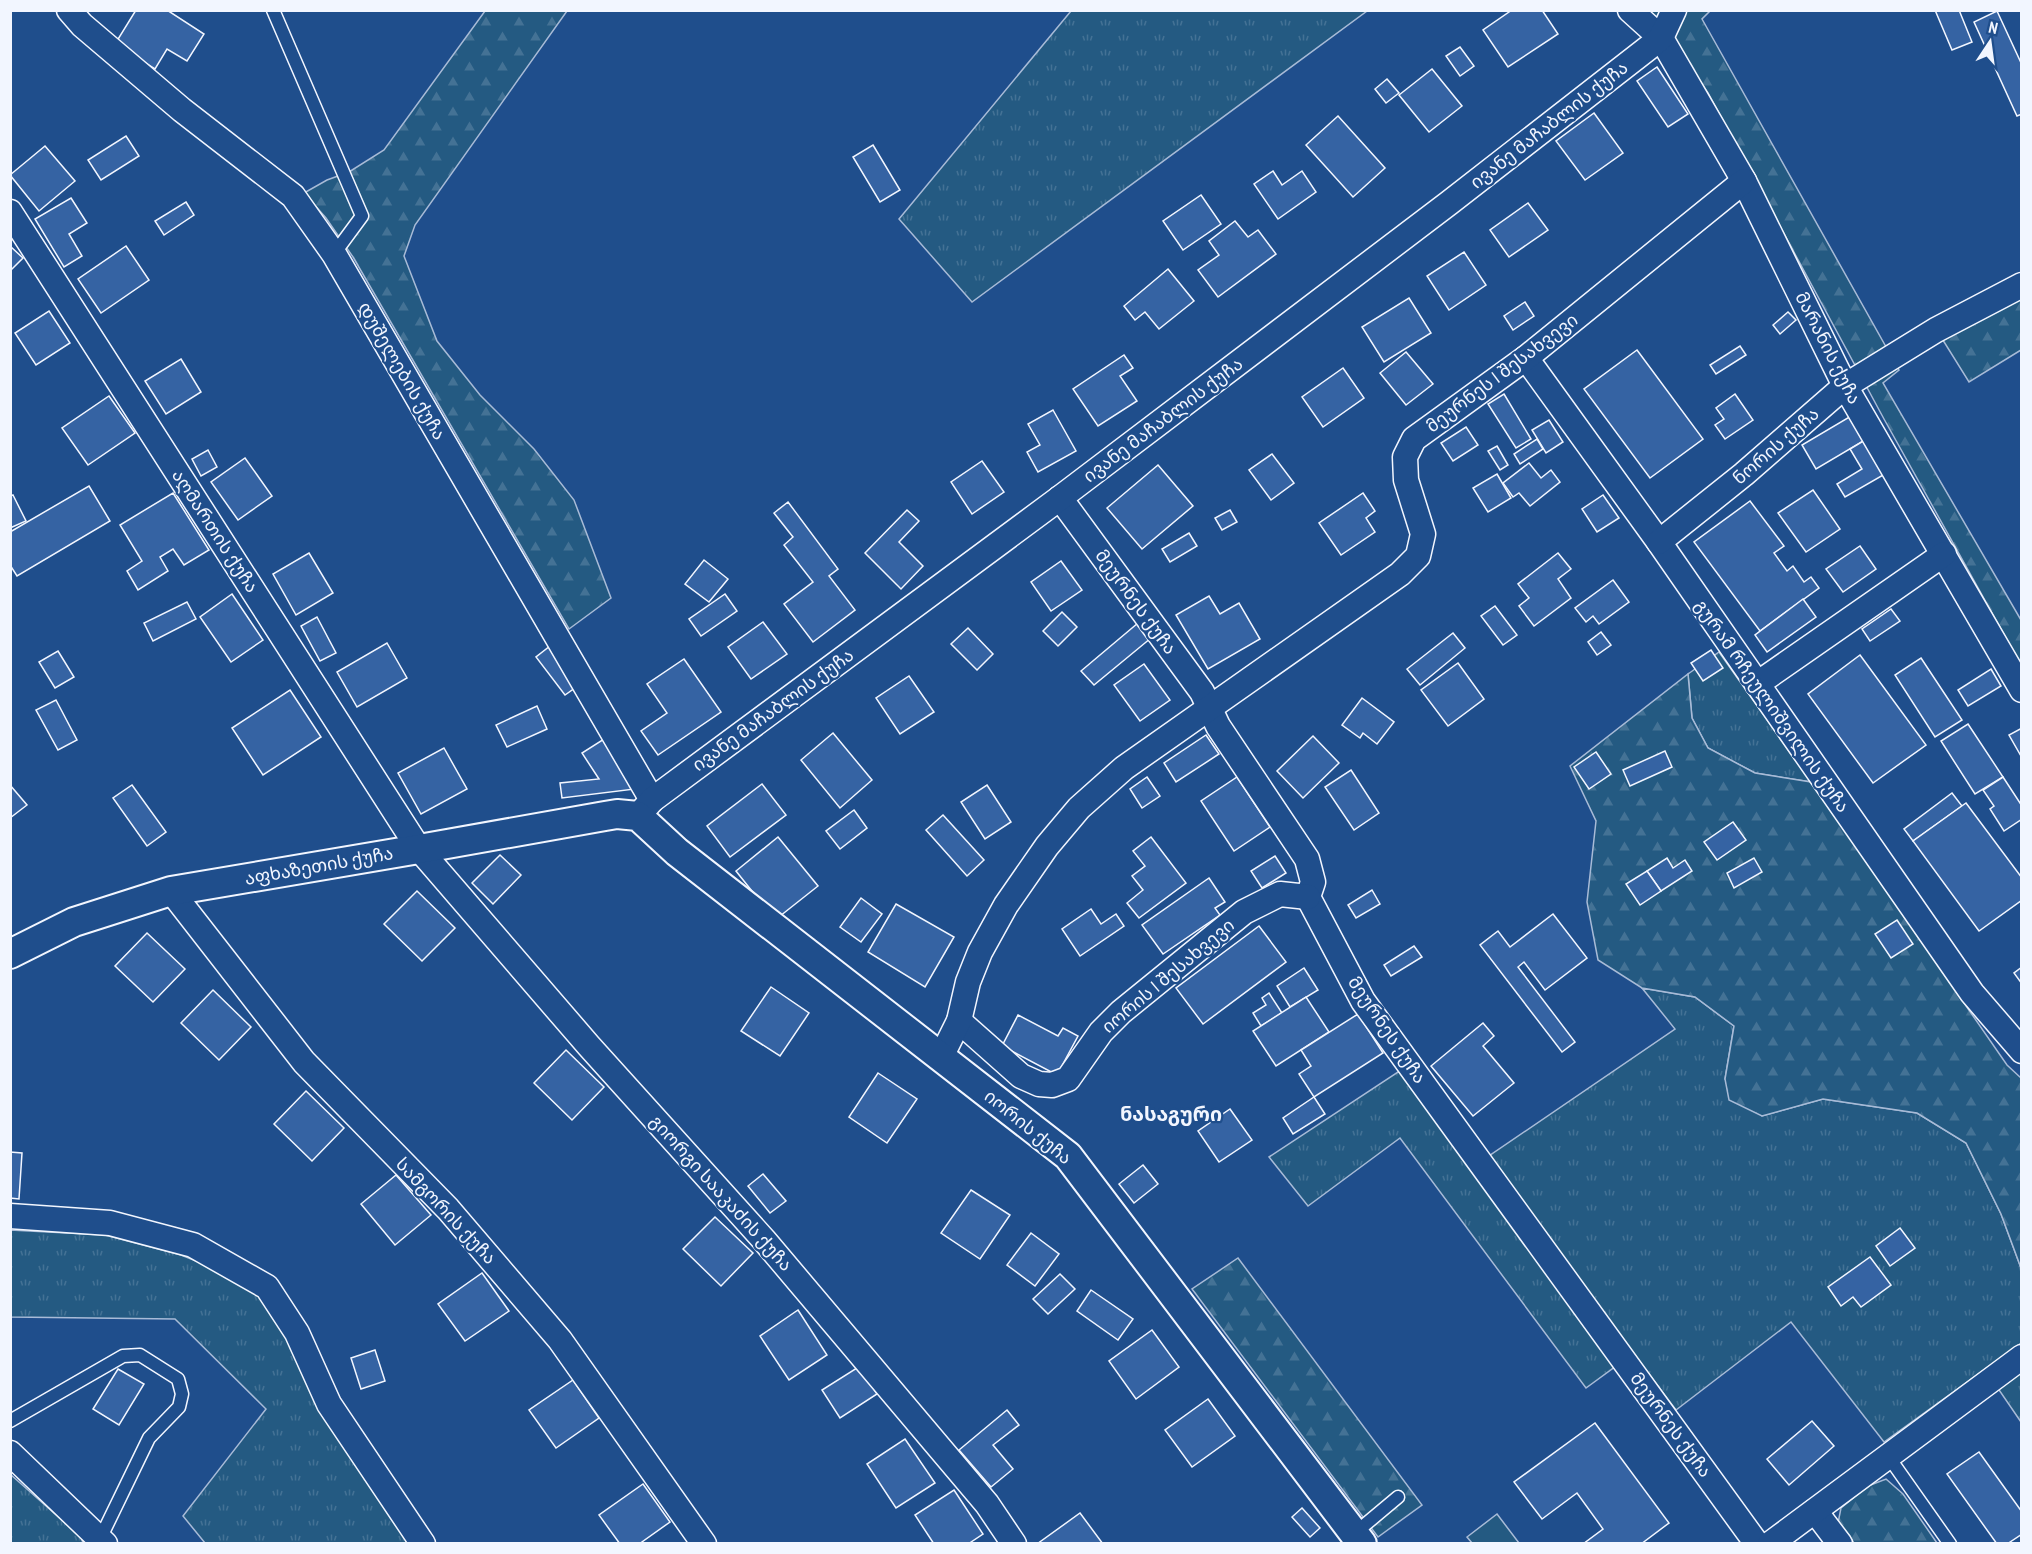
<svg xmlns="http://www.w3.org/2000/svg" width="2032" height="1554" font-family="'PT Sans Narrow','Noto Sans Georgian',sans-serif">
<defs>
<pattern id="grass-tufts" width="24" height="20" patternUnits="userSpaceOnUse" patternTransform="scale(1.5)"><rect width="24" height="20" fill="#245a82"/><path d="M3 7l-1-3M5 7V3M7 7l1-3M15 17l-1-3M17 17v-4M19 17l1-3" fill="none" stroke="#447295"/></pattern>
<pattern id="forest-firs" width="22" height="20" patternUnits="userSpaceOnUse" patternTransform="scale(1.5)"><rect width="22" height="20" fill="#245a82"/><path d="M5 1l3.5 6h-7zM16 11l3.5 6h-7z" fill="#447295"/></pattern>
</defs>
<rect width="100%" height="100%" fill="#1f4e8c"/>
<g fill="url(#grass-tufts)" stroke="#a8bbd7" stroke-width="1.5">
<polygon points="1071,11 1367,11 972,302 899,219"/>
<polygon points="1719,652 1811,782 1755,773 1708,748 1692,718 1688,674"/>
<polygon points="1642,988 1695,997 1734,1026 1725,1079 1762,1116 1823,1099 1917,1113 1966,1143 2001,1214 2021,1268 2021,1343 1884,1442 1791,1322 1676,1410 1486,1158 1675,1029"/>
<polygon points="1401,1070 1616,1366 1586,1388 1400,1138 1308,1206 1269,1157"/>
<polygon points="10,1230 105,1235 181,1255 234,1276 271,1307 410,1543 205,1543 183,1516 266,1409 175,1319 11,1317"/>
<polygon points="2021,1369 2021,1422 1997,1387"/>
<polygon points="10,1474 81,1537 83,1543 11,1543"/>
</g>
<g fill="url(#forest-firs)" stroke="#a8bbd7" stroke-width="1.5">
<polygon points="485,11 567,11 415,225 404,256 437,341 480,395 534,449 574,500 611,598 569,629 353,257 326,218 304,193 327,180 349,172 384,150"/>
<polygon points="1648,11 1710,11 1702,19 1899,370 1883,383 2021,620 2021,665 1884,419 1708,93 1655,17"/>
<polygon points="2021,296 2021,350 1969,382 1941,337"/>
<polygon points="1688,674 1692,718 1708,748 1755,773 1811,782 2007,1065 2021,1078 2021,1268 2001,1214 1966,1143 1917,1113 1823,1099 1762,1116 1729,1100 1725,1079 1734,1026 1695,997 1642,988 1598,960 1587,902 1596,821 1570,766"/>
<polygon points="1238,1258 1422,1505 1378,1537 1192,1289"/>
<polygon points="1886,1479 1903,1494 1937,1543 1854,1543 1838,1523 1841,1508 1868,1486"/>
</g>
<polygon fill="#245a82" stroke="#a8bbd7" stroke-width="1.5" points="1497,1514 1519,1543 1472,1543 1467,1537"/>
<g fill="#3563a3" stroke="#f2f6ff" stroke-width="1.5">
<polygon points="136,10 167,10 204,34 187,61 167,49 155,69 115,44"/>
<polygon points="1512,10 1542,10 1558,34 1508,67 1483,30"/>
<polygon points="1935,10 1959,10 1972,42 1952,50"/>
<polygon points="1997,11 2022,65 2022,114 2017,116 1974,22"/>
<polygon points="1460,47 1474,66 1460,76 1446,56"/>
<polygon points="1657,67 1688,114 1668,127 1637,81"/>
<polygon points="1432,69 1462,106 1429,132 1399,95"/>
<polygon points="1387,79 1399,93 1386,103 1375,89"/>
<polygon points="1594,113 1623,153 1585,180 1556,141"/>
<polygon points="1338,116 1385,168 1353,197 1306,145"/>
<polygon points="126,136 139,156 101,180 88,160"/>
<polygon points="873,145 900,190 880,202 853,157"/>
<polygon points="45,146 75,181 39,211 10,175"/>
<polygon points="1273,171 1282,185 1302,171 1316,192 1278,219 1254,184"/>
<polygon points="1201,195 1221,224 1183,250 1163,221"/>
<polygon points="71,198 87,223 69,234 82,256 64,267 35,219"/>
<polygon points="186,202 194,215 164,235 155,221"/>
<polygon points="1528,203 1548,230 1509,257 1490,230"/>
<polygon points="1235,221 1248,237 1258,230 1276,254 1218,297 1198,270 1219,255 1209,241"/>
<polygon points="10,246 23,258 10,271"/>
<polygon points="126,246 149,280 101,313 78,279"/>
<polygon points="1464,252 1486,285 1449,310 1427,276"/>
<polygon points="1168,269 1194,301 1159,329 1145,312 1135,320 1124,306"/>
<polygon points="1409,298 1431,333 1384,362 1362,327"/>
<polygon points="1525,302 1534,316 1513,330 1504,316"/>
<polygon points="49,311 70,343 36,365 15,333"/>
<polygon points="1788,312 1796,320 1780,334 1773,325"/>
<polygon points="1740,346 1746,355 1716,374 1710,365"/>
<polygon points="1637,350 1703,439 1650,478 1584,389"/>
<polygon points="1406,352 1433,384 1406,405 1380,373"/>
<polygon points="1124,355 1133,368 1120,376 1137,401 1098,426 1073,389"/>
<polygon points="181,359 201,392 166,414 145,381"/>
<polygon points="1343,368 1364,398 1323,427 1302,397"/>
<polygon points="1504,394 1531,439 1516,448 1488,404"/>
<polygon points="1735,394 1753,420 1725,439 1715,425 1724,419 1716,408"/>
<polygon points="109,396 135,433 88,465 62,428"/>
<polygon points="1053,410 1076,451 1038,472 1027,452 1040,445 1028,424"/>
<polygon points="1851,416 1865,440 1816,469 1802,445"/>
<polygon points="1549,420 1563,442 1546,453 1532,430"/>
<polygon points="1466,427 1478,445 1453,461 1441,443"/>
<polygon points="1537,439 1543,449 1520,464 1514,454"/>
<polygon points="1865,440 1885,474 1845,497 1837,484 1862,469 1850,449"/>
<polygon points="1497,446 1508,465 1500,470 1488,451"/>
<polygon points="208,450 217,467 201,476 192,459"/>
<polygon points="1272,454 1294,483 1271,500 1249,470"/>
<polygon points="245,458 272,496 238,520 211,482"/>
<polygon points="982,461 1004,492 972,514 951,482"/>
<polygon points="1529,463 1541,478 1551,470 1560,482 1530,506 1519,493 1513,497 1503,483"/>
<polygon points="1158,465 1193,506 1142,549 1107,508"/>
<polygon points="1497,474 1511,498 1488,512 1473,488"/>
<polygon points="89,486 110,521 17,576 10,565 10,532"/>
<polygon points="1813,490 1840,529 1806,552 1778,513"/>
<polygon points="173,493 209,550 184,565 173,549 160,557 168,571 138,590 127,571 142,561 120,525"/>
<polygon points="1363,493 1375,511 1366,518 1375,532 1341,555 1319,523"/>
<polygon points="13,495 26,521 10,528 10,496"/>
<polygon points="1603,495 1619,518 1597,532 1582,509"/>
<polygon points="1750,501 1784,546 1774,553 1787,571 1793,566 1804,582 1811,577 1819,588 1760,631 1694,542"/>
<polygon points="788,502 838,569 829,576 855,610 813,642 784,604 813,582 784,545 793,537 774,513"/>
<polygon points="907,510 919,521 899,542 923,566 901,589 865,553"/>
<polygon points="1230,510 1237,522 1222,530 1215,518"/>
<polygon points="1189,533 1197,546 1170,562 1162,549"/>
<polygon points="1860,546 1876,569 1843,592 1826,569"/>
<polygon points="309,553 333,593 296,615 273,574"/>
<polygon points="1558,553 1571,569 1558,579 1571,598 1534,626 1519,606 1529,598 1518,584"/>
<polygon points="704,560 728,579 709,602 685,584"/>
<polygon points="1061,561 1082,590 1051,611 1031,582"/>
<polygon points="1613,580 1629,602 1599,624 1593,616 1586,622 1575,608"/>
<polygon points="232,594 263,640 231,662 200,617"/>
<polygon points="725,594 737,611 701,636 689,619"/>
<polygon points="1209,596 1220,614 1239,603 1260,639 1208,669 1176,615"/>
<polygon points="1803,599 1816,617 1767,652 1755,635"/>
<polygon points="187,602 196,619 153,641 144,623"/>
<polygon points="1495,606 1517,635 1503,645 1481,616"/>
<polygon points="1891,609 1900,621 1870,641 1862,629"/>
<polygon points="1062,612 1077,627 1058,646 1043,631"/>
<polygon points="317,617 336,653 320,661 301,626"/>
<polygon points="763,622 787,654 751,679 728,647"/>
<polygon points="1138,623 1151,638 1094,685 1081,671"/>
<polygon points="968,628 993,654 977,670 951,644"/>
<polygon points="1601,632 1611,645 1597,655 1588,642"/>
<polygon points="1453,633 1465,648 1420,685 1407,669"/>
<polygon points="387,643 407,678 357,707 337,672"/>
<polygon points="550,646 579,685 565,695 536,657"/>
<polygon points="1711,650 1723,668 1703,681 1691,663"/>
<polygon points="58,651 74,677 55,688 39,662"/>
<polygon points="1860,655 1926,745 1873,783 1808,694"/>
<polygon points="1921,658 1962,720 1935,737 1895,675"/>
<polygon points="684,659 721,712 658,755 641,731 667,713 647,684"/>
<polygon points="1458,663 1484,699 1448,726 1421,690"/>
<polygon points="1144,664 1170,700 1140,721 1114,685"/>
<polygon points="1991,669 2001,686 1968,706 1958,690"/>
<polygon points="909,676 934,712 900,734 876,698"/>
<polygon points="290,690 321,737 263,775 232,728"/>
<polygon points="1362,698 1394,722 1377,744 1363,733 1360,738 1342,725"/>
<polygon points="56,700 77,740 58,750 36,710"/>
<polygon points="537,706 547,729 507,747 496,725"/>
<polygon points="1968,724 2003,777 1975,794 1941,741"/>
<polygon points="2022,728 2022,756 2021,756 2009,735"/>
<polygon points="833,733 872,780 840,808 801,760"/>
<polygon points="1206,735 1219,754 1176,782 1164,763"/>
<polygon points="1313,736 1339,763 1303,798 1277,771"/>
<polygon points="604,739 635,789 562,798 560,783 599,779 582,753"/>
<polygon points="444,748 467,789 421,814 398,773"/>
<polygon points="1665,751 1672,767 1630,786 1623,770"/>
<polygon points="1596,752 1611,774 1589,789 1574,767"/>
<polygon points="1351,770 1379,813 1354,830 1325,787"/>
<polygon points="1147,777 1160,796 1142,808 1130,789"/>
<polygon points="1237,777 1270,827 1234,851 1201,801"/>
<polygon points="2003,777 2022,806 2022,819 2004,831 1990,809 1994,806 1983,790"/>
<polygon points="762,784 786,815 730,857 707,826"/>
<polygon points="10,785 27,805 10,818"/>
<polygon points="132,785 166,832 147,846 113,798"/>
<polygon points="987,785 1011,822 985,839 961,802"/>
<polygon points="1952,793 1962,806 1913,841 1904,829"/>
<polygon points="1966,803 2022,878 2022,900 1979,931 1913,841"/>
<polygon points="854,810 867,828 840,849 826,831"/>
<polygon points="943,815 984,860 967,876 926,830"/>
<polygon points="1733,822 1746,840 1717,860 1704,842"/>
<polygon points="778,837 818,886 775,920 736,871"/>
<polygon points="1151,837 1186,883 1139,918 1127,903 1143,890 1132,876 1145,866 1133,851"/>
<polygon points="500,855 521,875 493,904 472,883"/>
<polygon points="1275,856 1286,873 1262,888 1251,871"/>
<polygon points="1667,858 1673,868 1685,860 1692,871 1661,891 1647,871"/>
<polygon points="1754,858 1762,872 1734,888 1727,873"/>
<polygon points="1647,871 1661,891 1640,905 1626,884"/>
<polygon points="1209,878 1225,902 1215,908 1220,915 1163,954 1142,925"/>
<polygon points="1372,890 1380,904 1356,918 1348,905"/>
<polygon points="417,891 455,928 422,961 384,924"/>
<polygon points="861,898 882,914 861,942 840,927"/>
<polygon points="896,904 954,937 925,987 868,952"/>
<polygon points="1091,909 1101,924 1116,914 1124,926 1080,956 1062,929"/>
<polygon points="1553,914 1587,958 1545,990 1524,962 1518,967 1575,1042 1562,1052 1480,945 1498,931 1510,947"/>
<polygon points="1897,920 1913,944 1891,958 1875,934"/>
<polygon points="1259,926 1286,962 1203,1024 1176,988"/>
<polygon points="147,933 185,969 153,1002 115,966"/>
<polygon points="1414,946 1422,957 1391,976 1384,965"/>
<polygon points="2022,967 2022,984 2014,973"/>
<polygon points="1304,968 1318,990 1290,1007 1277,986"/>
<polygon points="771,987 809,1013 780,1056 741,1031"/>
<polygon points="213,990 251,1027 219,1060 181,1023"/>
<polygon points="1269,993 1282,1013 1261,1026 1253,1013 1266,1005 1262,998"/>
<polygon points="1306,997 1329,1032 1276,1066 1253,1031"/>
<polygon points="1358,1014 1383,1053 1314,1097 1299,1074 1311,1066 1301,1050"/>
<polygon points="1018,1015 1058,1036 1063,1028 1078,1036 1057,1075 1002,1046"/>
<polygon points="1483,1023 1494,1036 1483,1046 1514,1083 1473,1116 1431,1066"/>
<polygon points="566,1050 604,1087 572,1120 534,1083"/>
<polygon points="878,1073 917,1099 887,1143 849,1117"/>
<polygon points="306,1091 344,1128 312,1161 274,1124"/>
<polygon points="1314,1097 1325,1114 1293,1134 1283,1118"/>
<polygon points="1230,1109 1252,1140 1219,1162 1198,1131"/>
<polygon points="10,1152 22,1153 19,1199 10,1198"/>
<polygon points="1143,1165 1158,1184 1134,1203 1119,1184"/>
<polygon points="763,1174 786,1201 770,1213 748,1186"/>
<polygon points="396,1175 431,1215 395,1245 361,1204"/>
<polygon points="971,1190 1010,1215 980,1259 941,1233"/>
<polygon points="715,1217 753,1253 721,1286 683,1249"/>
<polygon points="1900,1228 1915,1248 1890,1266 1876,1246"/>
<polygon points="1031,1233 1059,1254 1035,1286 1007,1265"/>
<polygon points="1870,1257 1891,1285 1861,1307 1853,1297 1841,1306 1828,1287"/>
<polygon points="482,1273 509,1311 465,1341 438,1304"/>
<polygon points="1060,1274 1075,1289 1048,1314 1033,1299"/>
<polygon points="1091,1290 1133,1319 1118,1340 1077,1311"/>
<polygon points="798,1310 827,1355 789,1380 760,1336"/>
<polygon points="1152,1330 1179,1367 1136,1399 1109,1361"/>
<polygon points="375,1350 385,1381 361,1389 351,1358"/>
<polygon points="860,1366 877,1394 840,1418 822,1390"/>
<polygon points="118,1369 144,1384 119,1425 93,1409"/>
<polygon points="573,1380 599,1418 556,1448 529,1410"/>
<polygon points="1208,1399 1235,1436 1192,1467 1165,1430"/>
<polygon points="1007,1410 1019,1425 993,1445 1013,1469 991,1487 959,1450"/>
<polygon points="1812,1421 1834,1446 1789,1485 1767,1459"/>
<polygon points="1595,1423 1669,1523 1641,1544 1583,1544 1603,1529 1577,1493 1542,1519 1514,1482"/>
<polygon points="905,1439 935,1483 896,1508 867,1464"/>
<polygon points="1979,1452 2022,1512 2022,1534 2007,1544 1997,1544 1947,1474"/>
<polygon points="643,1484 670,1522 639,1544 620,1544 599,1515"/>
<polygon points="954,1490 983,1534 968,1544 934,1544 915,1515"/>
<polygon points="1302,1508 1320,1528 1310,1537 1292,1517"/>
<polygon points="1080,1513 1103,1544 1037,1544"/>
</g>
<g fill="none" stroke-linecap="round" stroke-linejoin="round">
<defs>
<g id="service">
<polyline points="273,10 362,216 334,254"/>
<polyline points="10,1421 123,1356 140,1355 178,1379 182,1394 179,1407 149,1438 100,1539"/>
<polyline points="1888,1456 1950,1544"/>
<polyline points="1355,1533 1398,1497"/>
</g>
<g id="minor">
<polyline points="69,10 82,25 182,110 293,196 334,254 652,800"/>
<polyline points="1630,10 1661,38 1744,181 1845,386 2022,690"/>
<polyline points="10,212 419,849 589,1046 764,1240 987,1504 1014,1544"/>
<polyline points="1526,358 1659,542 1972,993 2022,1051"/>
<polyline points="1060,498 1202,692 1218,726 1307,859 1313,882 1308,897 1363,1001 1757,1544"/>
<polyline points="1659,542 1744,474 1845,386 1936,330 2022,285"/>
<polyline points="1757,684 1944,554"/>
<polyline points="638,816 652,800 1060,498 1449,203 1661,38 1674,10"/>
<polyline points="171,891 304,1062 448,1209 560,1340 704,1544"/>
<polyline points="959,1021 1021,1076 1039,1084 1052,1085 1068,1079 1101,1032 1121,1012 1244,912 1280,894 1308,897"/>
<polyline points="941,1057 959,1021 968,982 980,952 1006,905 1047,846 1079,808 1124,768 1400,574 1418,556 1423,534 1406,480 1405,457 1414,439 1526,358 1744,181"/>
<polyline points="10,1216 110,1223 193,1245 267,1287 297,1333 329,1404 423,1544"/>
<polyline points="10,1453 105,1544"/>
<polyline points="1815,1511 1840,1544"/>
<polyline points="1770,1544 2022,1357"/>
</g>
<polyline id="tertiary" points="10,954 74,922 171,891 419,849 605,816 617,814 638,816 677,852 1068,1156 1362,1544"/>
</defs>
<use href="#service" stroke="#f2f6ff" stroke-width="15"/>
<use href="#minor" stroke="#f2f6ff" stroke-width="27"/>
<use href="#tertiary" stroke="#f2f6ff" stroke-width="32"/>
<use href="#service" stroke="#1f4e8c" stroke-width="12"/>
<use href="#minor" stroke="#1f4e8c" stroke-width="24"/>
<use href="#tertiary" stroke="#1f4e8c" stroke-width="28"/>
</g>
<g text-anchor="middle" stroke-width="4.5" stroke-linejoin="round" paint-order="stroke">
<g font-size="18" fill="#f2f6ff" stroke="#1f4e8c">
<text transform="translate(1549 125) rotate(-38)" y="6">ივანე მაჩაბლის ქუჩა</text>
<text transform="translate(1828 348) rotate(63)" y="6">მარანის ქუჩა</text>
<text transform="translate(402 371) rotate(60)" y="6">დუშელების ქუჩა</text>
<text transform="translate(1502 373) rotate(-37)" y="6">მეურნეს I შესახვევი</text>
<text transform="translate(1163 420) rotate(-37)" y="6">ივანე მაჩაბლის ქუჩა</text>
<text transform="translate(1776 446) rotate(-41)" y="6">ნორის ქუჩა</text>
<text transform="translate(215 531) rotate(57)" y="6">აღმართის ქუჩა</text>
<text transform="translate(1136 602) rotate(54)" y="6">მეურნეს ქუჩა</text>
<text transform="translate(1772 706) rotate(55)" y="6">გურამ რჩეულიშვილის ქუჩა</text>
<text transform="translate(773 710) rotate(-36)" y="6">ივანე მაჩაბლის ქუჩა</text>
<text transform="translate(319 866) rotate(-10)" y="6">აფხაზეთის ქუჩა</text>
<text transform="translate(1168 976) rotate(-40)" y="6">იორის I შესახვევი</text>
<text transform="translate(1387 1030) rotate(56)" y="6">მეურნეს ქუჩა</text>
<text transform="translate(1028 1127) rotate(39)" y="6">იორის ქუჩა</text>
<text transform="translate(721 1193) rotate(48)" y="6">გიორგი სააკაძის ქუჩა</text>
<text transform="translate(446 1211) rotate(47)" y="6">სამგორის ქუჩა</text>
<text transform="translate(1671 1425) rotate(54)" y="6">მეურნეს ქუჩა</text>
</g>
<g font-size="20" font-weight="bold" fill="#f2f6ff" stroke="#1f4e8c">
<text x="1171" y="1121">ნასაგური</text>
</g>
</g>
<rect width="2032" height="1554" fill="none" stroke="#f2f6ff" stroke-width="24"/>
<g transform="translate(1990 42) rotate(13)" stroke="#1f4e8c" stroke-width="4.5" paint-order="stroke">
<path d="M0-4.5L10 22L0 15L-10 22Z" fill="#f2f6ff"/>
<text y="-9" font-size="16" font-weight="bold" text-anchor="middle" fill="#f2f6ff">N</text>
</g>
</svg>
